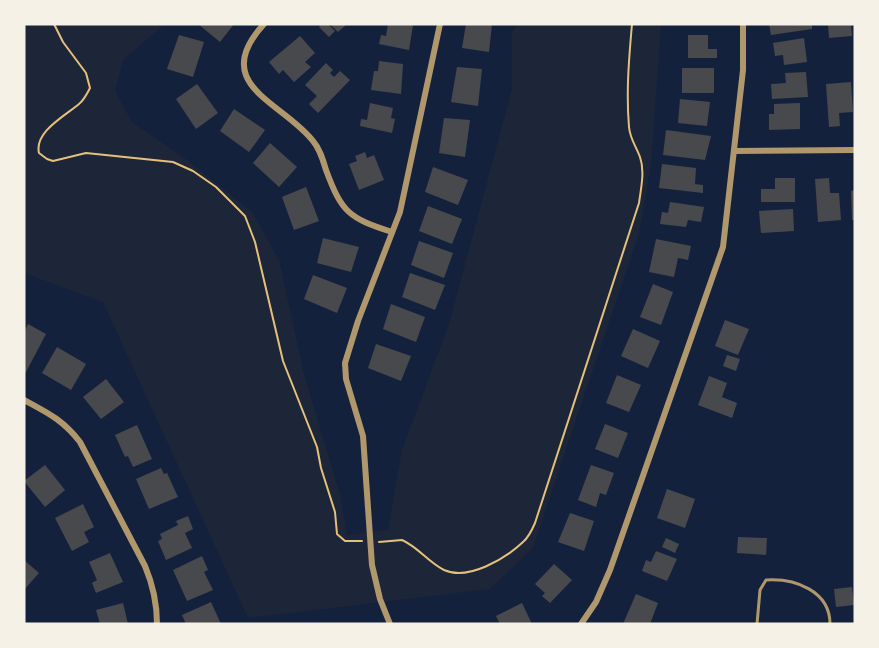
<svg xmlns="http://www.w3.org/2000/svg" width="879" height="648" font-family="Overpass,sans-serif">
<rect width="100%" height="100%" fill="#14213d"/>
<polygon fill="#1d2539" points="24,24 165,24 123,60 115,91 132,122 187,160 252,212 279,260 304,374 340,495 347,535 388,530 402,450 449,324 512,89 512,32 518,24 661,24 651,165 639,233 533,548 490,589 248,618 103,302 24,273"/>
<g fill="#48494c">
<polygon points="198,24 234,24 220,42"/>
<polygon points="321,24 328,24 335,31 329,37 319,27"/>
<polygon points="330,24 347,24 338,32"/>
<polygon points="388,24 413,25 409,50 379,44 381,35 386,36"/>
<polygon points="466,24 492,24 489,52 462,48"/>
<polygon points="769,24 812,24 812,29 771,35"/>
<polygon points="828,24 851,24 852,36 829,38"/>
<polygon points="179,35 204,42 193,77 167,69"/>
<polygon points="688,35 708,35 708,49 717,49 717,58 688,58"/>
<polygon points="300,36 315,53 305,62 311,67 294,82 283,70 279,74 269,62"/>
<polygon points="804,38 807,62 784,65 783,55 775,56 773,43"/>
<polygon points="379,61 403,64 401,94 371,90 374,71 378,71"/>
<polygon points="326,63 333,70 330,73 334,77 340,71 350,80 318,113 309,104 317,96 305,85"/>
<polygon points="457,67 482,69 478,106 451,102"/>
<rect x="682" y="68" width="32" height="25"/>
<polygon points="806,72 808,97 772,99 771,84 786,83 785,73"/>
<polygon points="851,82 853,112 839,113 840,126 829,127 826,84"/>
<polygon points="197,84 218,113 196,129 176,99"/>
<polygon points="680,99 710,102 707,126 678,123"/>
<polygon points="370,103 393,108 391,118 395,119 392,133 360,126 361,119 367,120"/>
<polygon points="800,103 800,129 769,130 769,114 774,114 774,104"/>
<polygon points="234,109 265,130 249,152 220,131"/>
<polygon points="444,118 470,120 465,157 439,153"/>
<polygon points="666,130 711,136 705,160 663,155"/>
<polygon points="270,143 297,167 279,187 253,163"/>
<polygon points="365,152 367,158 374,155 384,180 359,190 349,164 357,161 355,156"/>
<polygon points="662,164 696,168 695,184 703,185 703,193 659,188"/>
<polygon points="433,167 468,180 458,205 425,192"/>
<polygon points="775,178 795,178 795,202 761,202 761,189 775,189"/>
<polygon points="829,178 830,193 839,193 841,220 818,222 815,179"/>
<polygon points="306,187 319,221 294,230 282,197"/>
<polygon points="855,190 855,220 852,220 851,191"/>
<polygon points="670,202 704,207 701,222 688,220 686,227 660,224 662,212 668,213"/>
<polygon points="428,206 462,219 452,244 419,231"/>
<polygon points="793,209 794,231 761,233 759,211"/>
<polygon points="323,238 359,247 351,272 317,263"/>
<polygon points="656,239 691,246 688,260 678,258 674,277 649,272"/>
<polygon points="419,241 453,253 444,278 411,265"/>
<polygon points="410,273 445,285 435,310 402,297"/>
<polygon points="313,275 347,288 337,313 304,299"/>
<polygon points="653,284 673,292 661,325 640,317"/>
<polygon points="391,304 425,317 416,342 383,329"/>
<polygon points="725,320 749,329 738,355 715,346"/>
<polygon points="28,324 46,334 26,372 24,371 24,332"/>
<polygon points="633,329 660,341 648,368 621,356"/>
<polygon points="376,344 411,356 401,381 368,368"/>
<polygon points="57,347 86,364 71,390 42,373"/>
<polygon points="727,355 740,359 736,371 723,366"/>
<polygon points="617,375 641,385 629,412 606,403"/>
<polygon points="709,376 727,383 722,397 737,403 732,418 698,405"/>
<polygon points="106,379 124,402 101,419 83,397"/>
<polygon points="605,424 628,433 618,458 595,449"/>
<polygon points="137,425 152,459 133,467 128,456 125,457 115,435"/>
<polygon points="45,465 65,490 45,507 24,481"/>
<polygon points="591,465 614,473 606,495 600,493 596,507 578,500"/>
<polygon points="161,468 164,474 167,473 178,497 149,509 136,479"/>
<polygon points="667,489 695,499 685,528 657,518"/>
<polygon points="83,504 94,527 84,532 89,542 72,551 55,518"/>
<polygon points="570,513 594,521 584,551 558,542"/>
<polygon points="188,516 193,529 185,533 192,548 166,560 158,541 162,539 160,534 178,525 176,521"/>
<polygon points="738,537 767,538 766,555 737,553"/>
<polygon points="666,538 679,544 675,553 662,547"/>
<polygon points="656,551 677,559 667,581 642,571 646,560 651,562"/>
<polygon points="110,553 123,582 96,593 92,583 97,580 89,562"/>
<polygon points="202,556 208,570 204,572 213,590 187,601 173,570"/>
<polygon points="24,560 39,573 24,590"/>
<polygon points="554,564 572,580 550,603 542,596 545,593 535,584"/>
<polygon points="852,587 854,605 836,607 834,589"/>
<polygon points="636,594 658,603 650,624 623,624"/>
<polygon points="211,602 221,624 186,624 182,615"/>
<polygon points="123,603 128,624 100,624 96,610"/>
<polygon points="522,603 532,624 500,624 496,616"/>
</g>
<g fill="none" stroke-linecap="round" stroke-linejoin="round">
<g stroke="#e5c07b" stroke-width="2">
<path d="M54,24l9,18 23,31 4,15c-3,6 -6,12 -11,16 -14,12 -45,28 -40,49l8,6 6,2 33,-8 87,9 20,9 23,16 29,29 10,26 28,119 34,86 4,21 14,44 2,22 8,7h17"/>
<path d="M379,542l23,-2c16,7 26,22 42,30 24,11 61,-11 79,-28 6,-5 9,-12 12,-19l104,-320c2,-15 6,-32 1,-46 -4,-11 -10,-18 -11,-30 -3,-35 0,-69 3,-103"/>
</g>
<path stroke="#b1986c" stroke-width="3" d="M757,624l3,-34 6,-10c29,-2 64,11 64,44"/>
<g stroke="#b1986c" stroke-width="6">
<path d="M264,24c-56,61 19,78 49,117 7,8 10,19 13,29 16,43 23,48 66,62"/>
<polyline points="734,151 855,150"/>
<path d="M24,400c24,13 39,20 56,42l65,124c8,19 12,37 12,58"/>
<polyline points="390,624 380,599 372,565 363,436 346,379 345,363 358,321 400,212 440,24"/>
<polyline points="581,624 596,602 610,570 723,247 743,70 743,24"/>
</g>
</g>
<rect width="879" height="648" fill="none" stroke="#f6f1e7" stroke-width="51"/>
</svg>
